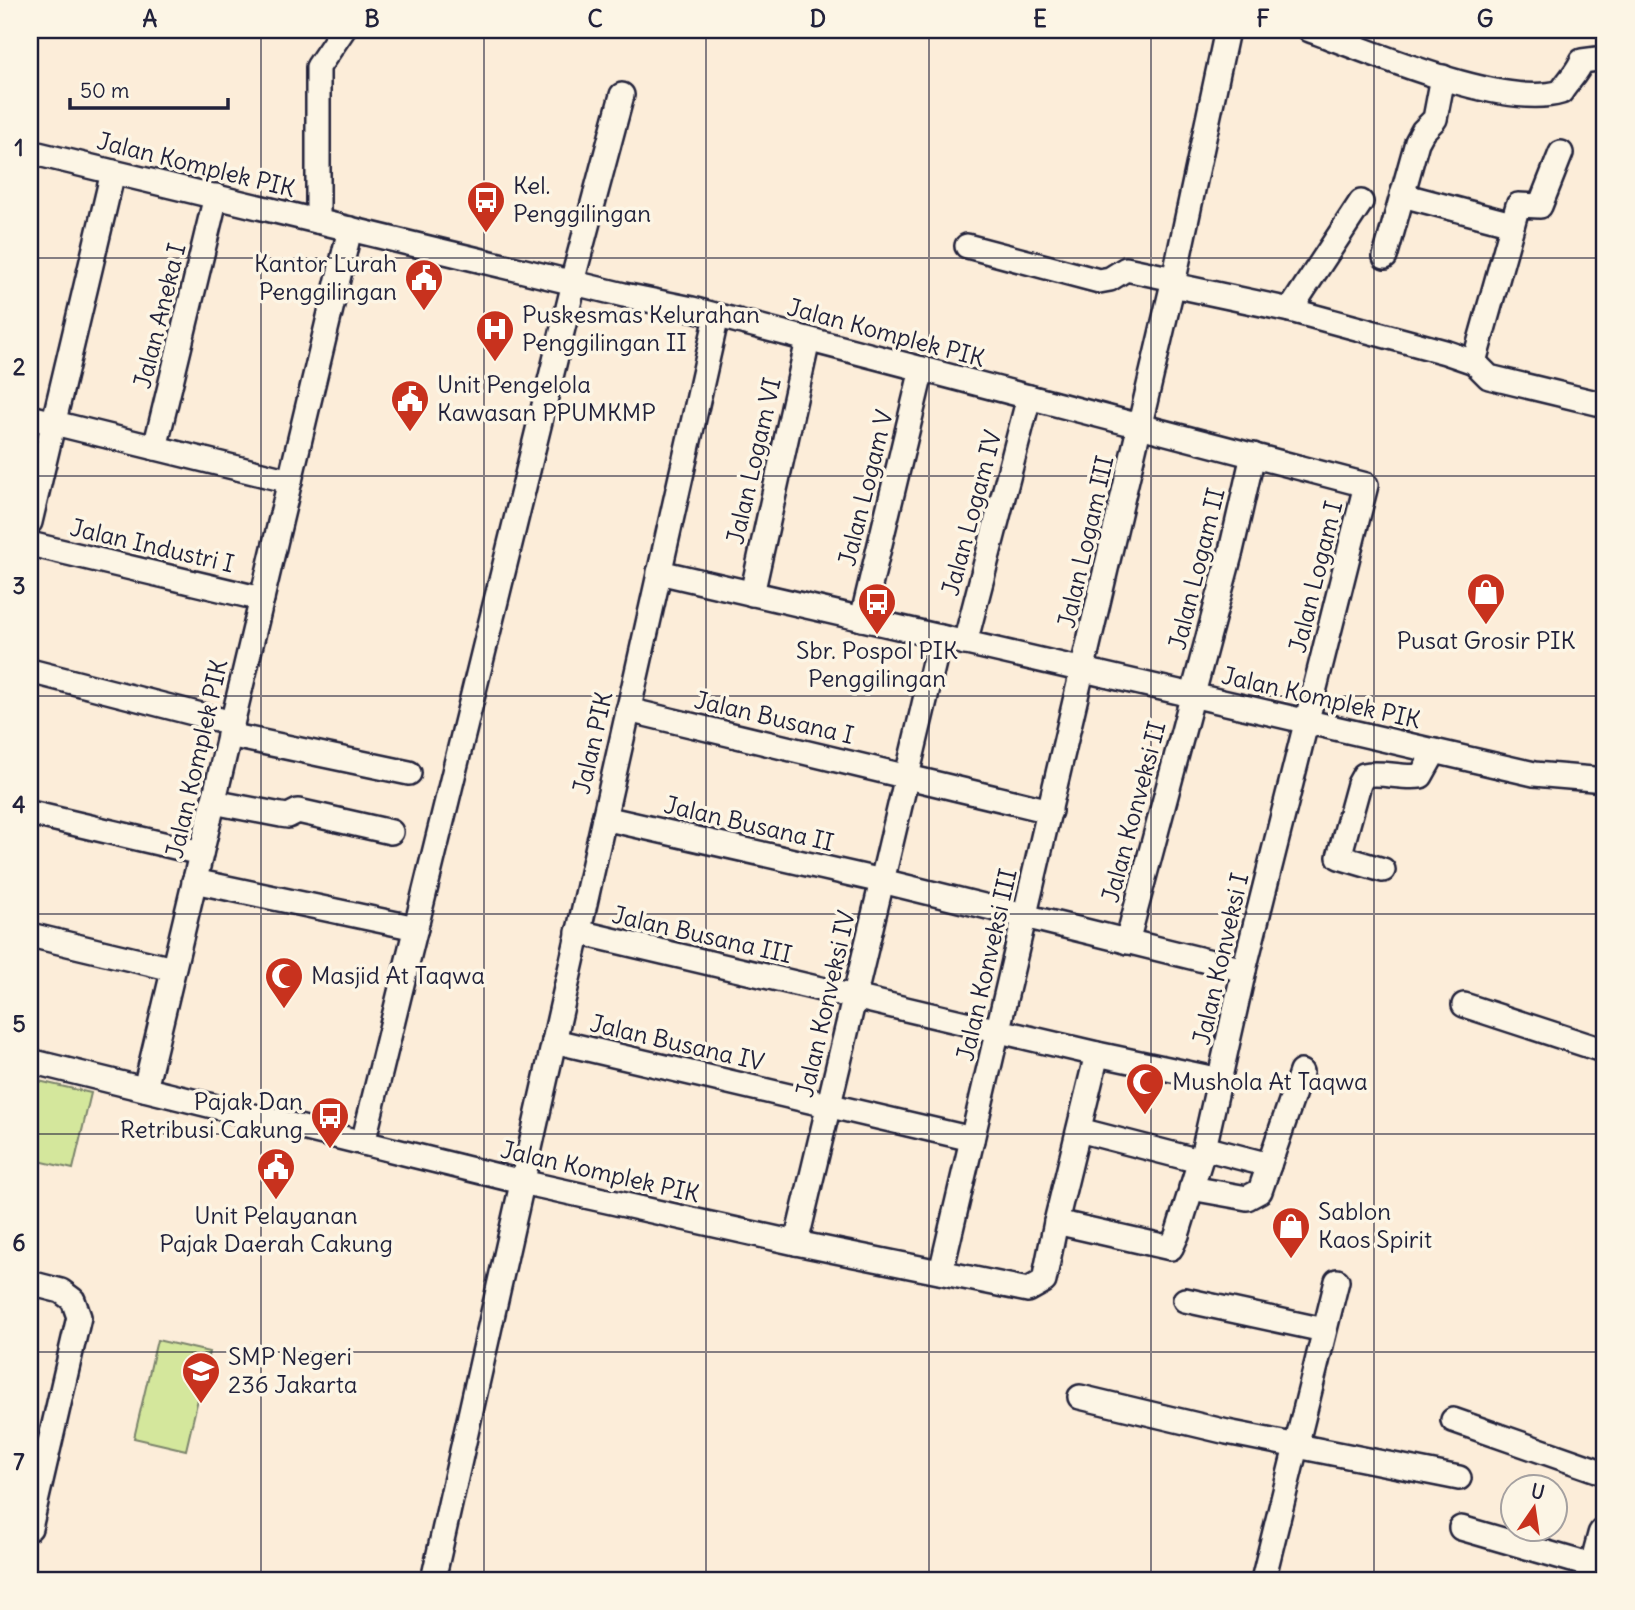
<svg xmlns="http://www.w3.org/2000/svg" width="1635" height="1610" font-family="Delius,sans-serif">
<rect width="100%" height="100%" fill="#fcedd9"/>
<filter id="ink" filterUnits="userSpaceOnUse"><feTurbulence type="fractalNoise" baseFrequency=".0143" numOctaves="2"/><feDisplacementMap in="SourceGraphic" scale="14" xChannelSelector="R" yChannelSelector="G"/><feConvolveMatrix kernelMatrix="1 2 1 2 8 2 1 2 1" color-interpolation-filters="sRGB"/></filter>
<g filter="url(#ink)">
<g fill="#d4e79c" stroke="#7b846c" stroke-width="2">
<polygon points="30,1079 91,1093 73,1169 30,1159"/>
<polygon points="157,1340 209,1352 186,1450 134,1438"/>
</g>
<g fill="none" stroke-linecap="round" stroke-linejoin="round">
<defs>
<g id="minor">
<path d="M1310,30c59,21 193,80 251,62 7,-11 16,-19 21,-31l23,-3"/>
<polyline points="30,152 624,295 692,309 1366,485 1244,970 1204,1148 1177,1235 1171,1248 1056,1222"/>
<polyline points="1402,195 1512,224"/>
<polyline points="318,221 318,67 343,30"/>
<polyline points="967,246 1099,281 1110,279 1126,269 1174,279"/>
<polyline points="1385,257 1417,142 1423,131 1435,119 1443,77"/>
<polyline points="572,282 622,95"/>
<polyline points="1173,285 1290,310 1445,352 1474,362 1489,377 1605,405"/>
<polyline points="1290,310 1361,202"/>
<polyline points="1474,362 1518,205 1540,206 1561,153"/>
<polyline points="30,417 290,481"/>
<polyline points="155,448 216,196"/>
<polyline points="30,522 113,172"/>
<polyline points="30,544 262,599"/>
<polyline points="659,572 1534,774 1605,780"/>
<polyline points="752,594 808,340"/>
<polyline points="862,619 922,369"/>
<polyline points="965,643 1029,397"/>
<polyline points="30,671 232,723"/>
<polyline points="628,710 1050,811"/>
<polyline points="229,735 409,773"/>
<polyline points="213,802 281,815 288,816 298,811 391,832"/>
<polyline points="30,813 201,853"/>
<polyline points="604,818 882,881 1244,970"/>
<path d="M1383,870l-44,-13 20,-73 5,-9c18,-4 38,4 57,1l14,-25"/>
<polyline points="194,881 416,928"/>
<polyline points="578,932 1097,1054 1220,1080"/>
<polyline points="30,935 173,969"/>
<polyline points="1127,942 1231,551 1253,455"/>
<polyline points="1464,1005 1605,1051"/>
<polyline points="554,1041 972,1139"/>
<polyline points="30,1061 522,1182 796,1243 1028,1290 1044,1281 1056,1222 1097,1054"/>
<polyline points="145,1089 350,229"/>
<polyline points="1079,1130 1199,1161"/>
<polyline points="363,1143 574,283"/>
<polyline points="1204,1148 1269,1165"/>
<polyline points="1191,1188 1247,1198 1260,1191 1301,1072"/>
<polyline points="796,1243 940,637"/>
<polyline points="941,1272 1174,279 1227,30"/>
<polyline points="30,1283 61,1291 73,1300 79,1317 30,1528"/>
<polyline points="1185,1300 1324,1330"/>
<polyline points="1080,1397 1227,1432 1459,1478"/>
<polyline points="1453,1420 1605,1473"/>
<polyline points="1461,1528 1596,1567"/>
<polyline points="433,1580 717,316"/>
<polyline points="1263,1580 1337,1281"/>
</g>
<polyline id="secondary" points="1593,1580 1605,1535"/>
</defs>
<use href="#minor" stroke="#22223b" stroke-width="28"/>
<use href="#secondary" stroke="#22223b" stroke-width="38"/>
<use href="#minor" stroke="#fcf5e5" stroke-width="23"/>
<use href="#secondary" stroke="#fcf5e5" stroke-width="33"/>
</g>
</g>
<path fill="none" stroke="#22223b" stroke-width="2" stroke-opacity="0.55" d="M261,30v1550M484,30v1550M706,30v1550M929,30v1550M1151,30v1550M1374,30v1550M30,258h1575M30,476h1575M30,696h1575M30,914h1575M30,1134h1575M30,1352h1575"/>
<defs>
<symbol id="bus-pin" viewBox="-11 -11 22 30"><path d="M0 17L-7.5 6A9.5 9.5 0 1 1 7.5 6Z" fill="#c8321e" stroke="#fcf5e5"/><path d="M-5-6H5V4H4V6H2V4H-2V6H-4V4H-5ZM-3.5-4V0h7V-4ZM-3.5 1.2v1.5H-2V1.2ZM2 1.2v1.5H3.5V1.2Z" fill="#fff"/></symbol>
<symbol id="civic-pin" viewBox="-11 -11 22 30"><path d="M0 17L-7.5 6A9.5 9.5 0 1 1 7.5 6Z" fill="#c8321e" stroke="#fcf5e5"/><path d="M-.6-6.5H3V-4.5H.6V-3L4-1V1h2V6H-6V1h2V-1L-.6-3ZM-1.2 2.5V6h2.4V2.5Z" fill="#fff"/></symbol>
<symbol id="hospital-pin" viewBox="-11 -11 22 30"><path d="M0 17L-7.5 6A9.5 9.5 0 1 1 7.5 6Z" fill="#c8321e" stroke="#fcf5e5"/><path d="M-5-5h3v3.5h4V-5h3V5h-3V1.5h-4V5h-3Z" fill="#fff"/></symbol>
<symbol id="shop-pin" viewBox="-11 -11 22 30"><path d="M0 17L-7.5 6A9.5 9.5 0 1 1 7.5 6Z" fill="#c8321e" stroke="#fcf5e5"/><path d="M-5-2.5h2.3a2.7 3.5 0 0 1 5.4 0H5L5.5 6h-11ZM-1.5-2.5h3a1.5 2.3 0 0 0-3 0Z" fill="#fff"/></symbol>
<symbol id="mosque-pin" viewBox="-11 -11 22 30"><path d="M0 17L-7.5 6A9.5 9.5 0 1 1 7.5 6Z" fill="#c8321e" stroke="#fcf5e5"/><path d="M3.5-4.9A6 6 0 1 0 3.5 4.9A5 5 0 1 1 3.5-4.9Z" fill="#fff"/></symbol>
<symbol id="school-pin" viewBox="-11 -11 22 30"><path d="M0 17L-7.5 6A9.5 9.5 0 1 1 7.5 6Z" fill="#c8321e" stroke="#fcf5e5"/><path d="M0-5L7-2L0 1L-7-2ZM-4 1L0 2.5L4 1V4Q0 6-4 4Z" fill="#fff"/></symbol>
</defs>
<g fill-rule="evenodd">
<use href="#bus-pin" x="464" y="178" width="44" height="60"/>
<use href="#civic-pin" x="402" y="256" width="44" height="60"/>
<use href="#hospital-pin" x="473" y="307" width="44" height="60"/>
<use href="#civic-pin" x="388" y="377" width="44" height="60"/>
<use href="#shop-pin" x="1464" y="570" width="44" height="60"/>
<use href="#bus-pin" x="855" y="580" width="44" height="60"/>
<use href="#mosque-pin" x="262" y="954" width="44" height="60"/>
<use href="#mosque-pin" x="1123" y="1060" width="44" height="60"/>
<use href="#bus-pin" x="308" y="1094" width="44" height="60"/>
<use href="#civic-pin" x="254" y="1145" width="44" height="60"/>
<use href="#shop-pin" x="1269" y="1204" width="44" height="60"/>
<use href="#school-pin" x="179" y="1349" width="44" height="60"/>
</g>
<g text-anchor="middle" stroke-width="7" stroke-linejoin="round" paint-order="stroke">
<g font-size="24" fill="#22223b" stroke="#fcf5e5">
<text transform="translate(196 165) rotate(14)" y="8">Jalan Komplek PIK</text>
<text transform="translate(160 316) rotate(-76)" y="8">Jalan Aneka I</text>
<text transform="translate(886 333) rotate(15)" y="8">Jalan Komplek PIK</text>
<text transform="translate(754 461) rotate(-77)" y="8">Jalan Logam VI</text>
<text transform="translate(866 488) rotate(-76)" y="8">Jalan Logam V</text>
<text transform="translate(972 513) rotate(-75)" y="8">Jalan Logam IV</text>
<text transform="translate(1086 542) rotate(-77)" y="8">Jalan Logam III</text>
<text transform="translate(152 546) rotate(13)" y="8">Jalan Industri I</text>
<text transform="translate(1197 569) rotate(-76)" y="8">Jalan Logam II</text>
<text transform="translate(1316 577) rotate(-76)" y="8">Jalan Logam I</text>
<text transform="translate(1321 698) rotate(13)" y="8">Jalan Komplek PIK</text>
<text transform="translate(774 718) rotate(13)" y="8">Jalan Busana I</text>
<text transform="translate(593 743) rotate(-77)" y="8">Jalan PIK</text>
<text transform="translate(197 759) rotate(-77)" y="8">Jalan Komplek PIK</text>
<text transform="translate(1134 812) rotate(-75)" y="8">Jalan Konveksi II</text>
<text transform="translate(749 824) rotate(13)" y="8">Jalan Busana II</text>
<text transform="translate(702 935) rotate(13)" y="8">Jalan Busana III</text>
<text transform="translate(1221 959) rotate(-77)" y="8">Jalan Konveksi I</text>
<text transform="translate(987 965) rotate(-77)" y="8">Jalan Konveksi III</text>
<text transform="translate(826 1004) rotate(-77)" y="8">Jalan Konveksi IV</text>
<text transform="translate(677 1043) rotate(13)" y="8">Jalan Busana IV</text>
<text transform="translate(600 1172) rotate(13)" y="8">Jalan Komplek PIK</text>
</g>
<g font-size="24" fill="#22223b" stroke="#fcf5e5" text-anchor="start">
<text x="513" y="194">Kel.<tspan x="513" dy="28">Penggilingan</tspan></text>
<text x="397" y="272" text-anchor="end">Kantor Lurah<tspan x="397" dy="28">Penggilingan</tspan></text>
<text x="522" y="323">Puskesmas Kelurahan<tspan x="522" dy="28">Penggilingan II</tspan></text>
<text x="437" y="393">Unit Pengelola<tspan x="437" dy="28">Kawasan PPUMKMP</tspan></text>
<text x="1486" y="649" text-anchor="middle">Pusat Grosir PIK</text>
<text x="877" y="659" text-anchor="middle">Sbr. Pospol PIK<tspan x="877" dy="28">Penggilingan</tspan></text>
<text x="311" y="984">Masjid At Taqwa</text>
<text x="1172" y="1090">Mushola At Taqwa</text>
<text x="303" y="1110" text-anchor="end">Pajak Dan<tspan x="303" dy="28">Retribusi Cakung</tspan></text>
<text x="1318" y="1220">Sablon<tspan x="1318" dy="28">Kaos Spirit</tspan></text>
<text x="276" y="1224" text-anchor="middle">Unit Pelayanan<tspan x="276" dy="28">Pajak Daerah Cakung</tspan></text>
<text x="228" y="1365">SMP Negeri<tspan x="228" dy="28">236 Jakarta</tspan></text>
</g>
</g>
<rect width="1635" height="1610" fill="none" stroke="#fcf5e5" stroke-width="77"/>
<g transform="translate(1534 1508) rotate(13)"><circle r="33" fill="#fcf5e5" stroke="#a5a1a1" stroke-width="2"/>
<path d="M0-5L12 26L0 18L-12 26Z" fill="#c8321e"/>
<text y="-10" font-size="19" font-weight="bold" text-anchor="middle" fill="#22223b">U</text>
</g>
<path d="M70 98v10h158v-10" fill="none" stroke="#22223b" stroke-width="3.5"/>
<text x="80" y="98" font-size="21" fill="#22223b" stroke="#fcf5e5" stroke-width="5" paint-order="stroke">50 m</text>
<rect x="38" y="38" width="1558" height="1534" fill="none" stroke="#22223b" stroke-width="2.5"/>
<g font-size="23" text-anchor="middle" font-weight="bold" fill="#22223b">
<text x="150" y="27">A</text>
<text x="372" y="27">B</text>
<text x="595" y="27">C</text>
<text x="818" y="27">D</text>
<text x="1040" y="27">E</text>
<text x="1263" y="27">F</text>
<text x="1485" y="27">G</text>
<text x="19" y="156">1</text>
<text x="19" y="375">2</text>
<text x="19" y="594">3</text>
<text x="19" y="813">4</text>
<text x="19" y="1032">5</text>
<text x="19" y="1251">6</text>
<text x="19" y="1470">7</text>
</g>
</svg>
